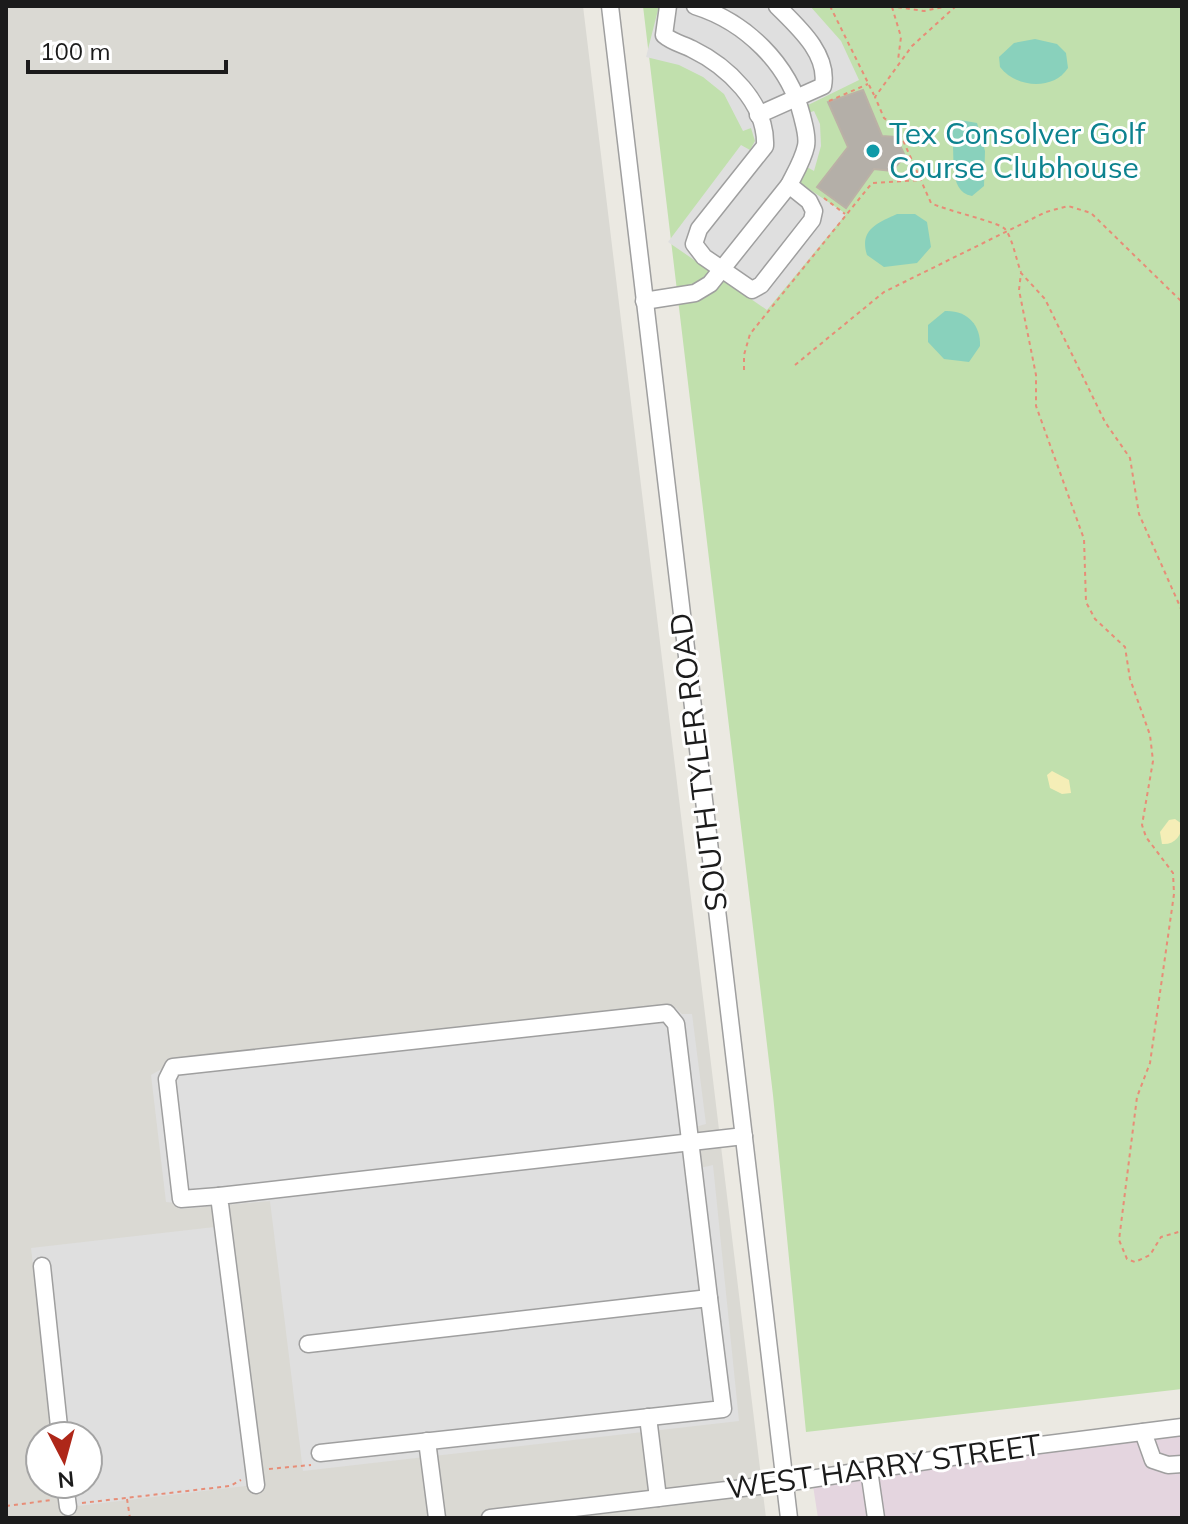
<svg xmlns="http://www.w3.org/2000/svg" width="1188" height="1524" font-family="Mulish,sans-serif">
<rect width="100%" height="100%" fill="#ebe9e2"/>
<polygon fill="#e4d5df" points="1182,1428 1182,1518 818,1518 812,1479"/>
<path fill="#dad9d3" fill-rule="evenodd" d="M6,6h577l183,1512h-760zM40,1436h48v48h-48z"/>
<polygon fill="#c1e0ad" points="643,6 1182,6 1182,1389 806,1432 773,1095"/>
<g fill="#f5eeb7">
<polygon points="1052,771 1069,780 1071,793 1062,794 1050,788 1047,775"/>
<path d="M1175,819l7,5c0,11 -7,21 -20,20l-2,-12 9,-12z"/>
</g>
<g fill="#89d1bc">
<path d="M1035,39l22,5 9,9 2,15c-15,23 -52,20 -68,-1l-1,-10 15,-14z"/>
<path d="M960,120l17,3 8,28 -1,35 -12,10c-26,-5 -15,-43 -21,-64z"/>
<path d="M897,214h18l12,8 4,25 -14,16 -33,4 -17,-12c-8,-25 10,-32 30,-41z"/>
<path d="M945,311c22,-1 36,14 35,35l-11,16 -25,-3 -16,-17v-17z"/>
</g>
<g fill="#dfdfdf">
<polygon points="659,6 810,6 841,41 859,80 802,108 805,114 814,111 820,124 821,146 814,171 807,167 797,181 846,214 767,310 668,242 741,145 750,150 755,141 751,128 743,131 724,94 703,77 679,65 646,57"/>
<polygon points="676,1008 682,1014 692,1014 706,1124 695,1127 700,1168 713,1165 739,1421 303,1471 270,1201 181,1209 177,1203 166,1202 151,1075 167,1066"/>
<polygon points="232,1225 263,1484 61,1508 58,1484 88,1484 88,1436 53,1436 31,1248"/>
</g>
<polygon fill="#b4afa8" stroke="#bbb1a6" stroke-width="2" points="863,90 882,136 896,137 905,156 892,171 874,169 846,208 817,187 848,147 828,102"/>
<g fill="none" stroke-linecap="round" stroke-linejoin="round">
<defs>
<g id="minor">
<polyline points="610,6 789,1518"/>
<path d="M668,6l-4,29c8,7 18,9 28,14 35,17 75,54 73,97l-66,83 -5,15 10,13 48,33 9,-5 51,-65 2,-9 -5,-10 -20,-16c6,-12 14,-25 17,-39 2,-10 -2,-21 -4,-30 -13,-52 -56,-94 -107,-110"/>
<path d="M758,115l65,-29c6,-32 -25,-59 -46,-80"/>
<polyline points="644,301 695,293 710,284 789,185"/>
<polyline points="219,1196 181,1199 167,1079 173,1067 667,1013 676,1024 709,1298"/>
<polyline points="42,1266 60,1436"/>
<polyline points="308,1344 709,1298 723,1409 320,1453"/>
<polyline points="648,1417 658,1498"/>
<polyline points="1143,1432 1153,1460 1168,1465 1182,1464"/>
<polyline points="427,1441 437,1518"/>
<polyline points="869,1470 876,1518"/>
<polyline points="65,1484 68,1507"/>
<polyline points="256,1485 219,1196 744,1136"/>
<polyline points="490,1518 785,1483 984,1452 1182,1427"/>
</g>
</defs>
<use href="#minor" stroke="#9f9f9f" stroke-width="19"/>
<g stroke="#e78d77" stroke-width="2" stroke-dasharray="4 4" stroke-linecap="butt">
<polyline points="830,6 874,95"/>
<polyline points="890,6 924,11 948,6"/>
<path d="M956,6l-44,40 -37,51 9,21 14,11 33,74c16,8 68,19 74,26 8,10 11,31 16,43"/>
<polyline points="1108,6 1124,6"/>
<polyline points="892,7 901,37 898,60"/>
<polyline points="829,101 868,84"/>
<polyline points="824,198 845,214"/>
<polyline points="795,365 884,292 1046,212 1068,206 1091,213 1182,302"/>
<polyline points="744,370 744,355 750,334 872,183 919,180"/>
<polyline points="1182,611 1139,514 1130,458 1105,422 1045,299 1021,273 1019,290 1036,375 1036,406 1084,539 1086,602 1095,619 1125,647 1130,679 1150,735 1153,761 1142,825 1146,837 1173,873 1174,894 1150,1063 1137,1097 1119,1240 1127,1259 1135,1262 1150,1255 1161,1237 1182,1231"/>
<polyline points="269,1469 311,1465"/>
<polyline points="127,1499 130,1518"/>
<polyline points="82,1503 230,1486 241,1480"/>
<polyline points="6,1506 52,1500"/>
</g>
<use href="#minor" stroke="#fff" stroke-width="16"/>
</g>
<circle fill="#0f9aa8" stroke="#fff" stroke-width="3" cx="873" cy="151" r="8"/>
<g text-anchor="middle" stroke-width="6" stroke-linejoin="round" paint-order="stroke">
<g font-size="30" fill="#0d838f" stroke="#fff" text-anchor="start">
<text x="889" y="144">Tex Consolver Golf<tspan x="889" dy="34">Course Clubhouse</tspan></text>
</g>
<g font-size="30" fill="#1b1b1b" stroke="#fff">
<text transform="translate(699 762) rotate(-97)" y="10">SOUTH TYLER ROAD</text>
<text transform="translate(884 1467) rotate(-8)" y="10">WEST HARRY STREET</text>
</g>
</g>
<rect width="1188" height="1524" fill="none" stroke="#1b1b1b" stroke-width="16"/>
<g transform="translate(64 1460) rotate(174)"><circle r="38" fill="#ffffff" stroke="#a4a4a4" stroke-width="2"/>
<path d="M0-6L14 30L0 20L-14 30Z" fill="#ae2719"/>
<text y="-12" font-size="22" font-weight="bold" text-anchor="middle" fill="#1b1b1b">N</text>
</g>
<path d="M28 60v12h198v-12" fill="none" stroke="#1b1b1b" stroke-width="4"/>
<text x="40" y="60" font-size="24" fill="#1b1b1b" stroke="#ffffff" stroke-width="6" paint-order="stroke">100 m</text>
</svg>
